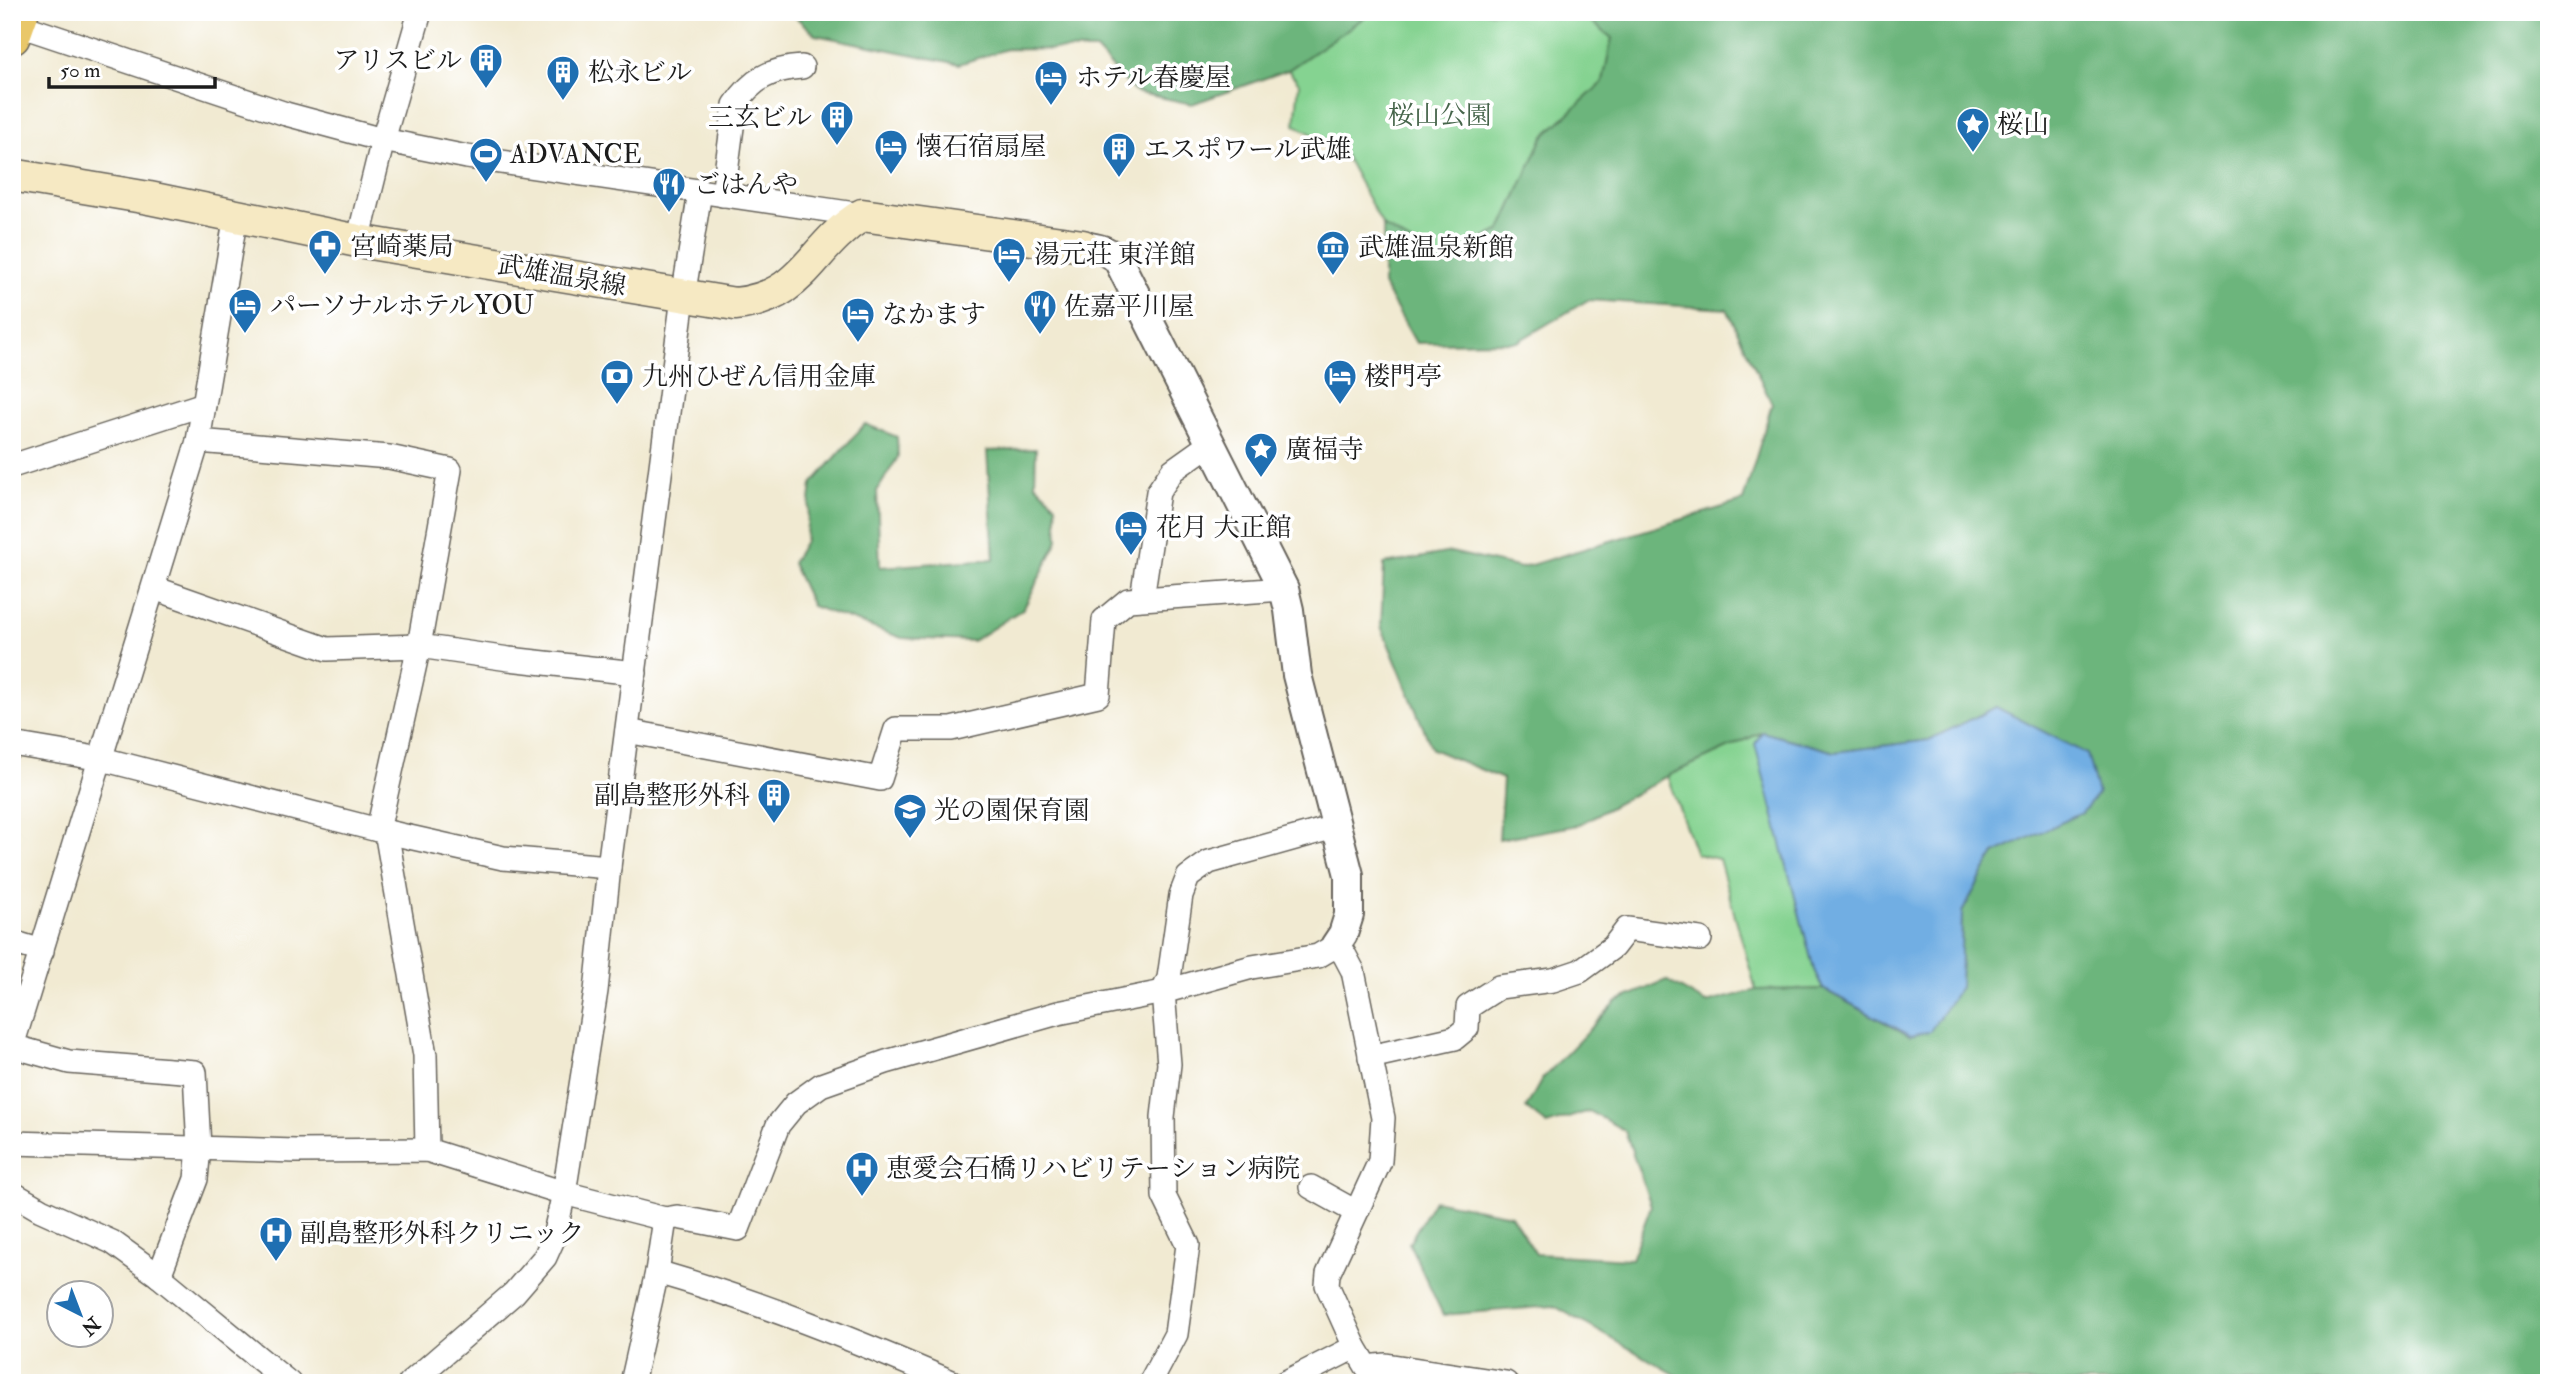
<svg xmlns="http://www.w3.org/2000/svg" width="2561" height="1395" font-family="'IM FELL Double Pica','Noto Serif JP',serif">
<rect width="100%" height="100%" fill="#fff"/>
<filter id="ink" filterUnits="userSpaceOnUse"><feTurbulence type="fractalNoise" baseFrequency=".0143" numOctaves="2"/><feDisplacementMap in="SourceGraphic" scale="14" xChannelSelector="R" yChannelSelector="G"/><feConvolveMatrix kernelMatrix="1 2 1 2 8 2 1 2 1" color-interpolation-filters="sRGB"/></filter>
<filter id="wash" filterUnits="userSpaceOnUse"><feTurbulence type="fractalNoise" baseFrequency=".00686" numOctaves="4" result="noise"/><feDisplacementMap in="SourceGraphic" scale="28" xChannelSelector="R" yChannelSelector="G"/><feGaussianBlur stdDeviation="1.57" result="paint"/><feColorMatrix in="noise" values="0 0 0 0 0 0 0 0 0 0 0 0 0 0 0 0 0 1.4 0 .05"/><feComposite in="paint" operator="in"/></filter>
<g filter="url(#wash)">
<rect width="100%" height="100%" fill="#f1ead2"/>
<g fill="#85d391" stroke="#507856" stroke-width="2">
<polygon points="1372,12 1579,12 1612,38 1603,82 1543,137 1501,230 1440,260 1383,226 1342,150 1295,125 1299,83 1288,70"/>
<polygon points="1762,732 1756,745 1814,970 1823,989 1756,990 1719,859 1696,854 1667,776"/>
</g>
<g fill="#6cb57b" stroke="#44684c" stroke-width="2">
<polygon points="790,12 1372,12 1288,70 1192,104 1135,92 1096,50 1007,49 959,64 816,35"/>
<polygon points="1579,12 2549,12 2549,1383 1685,1383 1685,1380 1554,1306 1443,1315 1409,1243 1434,1200 1511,1215 1536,1254 1631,1259 1651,1206 1625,1131 1589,1111 1547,1125 1526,1108 1542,1079 1617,1001 1666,980 1706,1003 1756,990 1823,989 1910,1036 1960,987 1962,912 1994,854 2082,813 1996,707 1929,740 1835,752 1762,732 1667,776 1578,825 1499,839 1503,779 1432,749 1381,626 1384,564 1451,552 1521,568 1743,501 1772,404 1727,309 1588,300 1517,342 1416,343 1383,285 1383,226 1440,260 1501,230 1543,137 1603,82 1612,38"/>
<polygon points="865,424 897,437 898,457 877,491 880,567 994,559 987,451 1036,449 1035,483 1056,505 1058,540 1024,608 973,641 902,638 812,606 792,563 805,541 812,484"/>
</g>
<polygon fill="#71aee3" stroke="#466580" stroke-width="2" points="1996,707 2087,754 2098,794 2082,813 1994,854 1962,912 1960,987 1930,1031 1911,1036 1823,989 1814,970 1755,744 1762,732 1835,752 1929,740"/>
</g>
<g filter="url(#ink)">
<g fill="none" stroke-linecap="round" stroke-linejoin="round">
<defs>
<g id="minor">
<polyline points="16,24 286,114 383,140 467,157 862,215"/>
<path d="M723,195l12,-90c17,-26 36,-36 67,-38"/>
<polyline points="358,241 383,140 420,12"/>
<polyline points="198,441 389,457 450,470 419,646 378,830"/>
<polyline points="12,466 204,404"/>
<polyline points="154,588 327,649 419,646 509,659 635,673"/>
<polyline points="1142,598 1158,492 1173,470 1211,443"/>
<polyline points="627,731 880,779 896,729 951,729 1098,695 1104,620 1128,600 1284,589"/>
<polyline points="12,744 102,759 378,830 503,858 609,867"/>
<polyline points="386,831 425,1055 427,1150"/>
<polyline points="12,942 42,951"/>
<polyline points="1370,1057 1455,1038 1467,1028 1468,1007 1499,987 1553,980 1580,971 1613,947 1627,929 1700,939"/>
<polyline points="12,1143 296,1151 427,1150 564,1193 665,1219 677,1217 738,1229 778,1125 796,1103 821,1085 886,1062 1058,1013 1163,992 1252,967 1318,956 1335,946 1344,954 1353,971 1383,1118 1380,1161 1328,1274 1327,1285 1355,1347 1367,1367 1386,1365 1506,1383"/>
<polyline points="1311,1187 1356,1212"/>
<polyline points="12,1193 41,1210 112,1242 159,1276 289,1383"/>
<path d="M657,1272c101,29 200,69 297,111"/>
<polyline points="159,1276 196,1179 199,1148 195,1072 69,1062 12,1046 198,441 236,215"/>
<polyline points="410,1383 514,1293 545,1257 554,1237 564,1193 596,991 609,867 683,297 700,192"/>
<polyline points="632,1383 657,1272 665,1219"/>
<polyline points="1150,1383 1176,1334 1188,1245 1164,1196 1163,1117 1169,1064 1163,992 1169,978 1181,895 1188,877 1209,862 1338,826"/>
<polyline points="1284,1383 1355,1347"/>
</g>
<path id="tertiary" d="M1083,246c15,2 25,4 35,14l166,329 5,21 8,65 52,200v40l-6,19 -8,12"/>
<path id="secondary" d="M12,175l137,23 209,43 377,63c70,-7 74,-56 127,-89l221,31"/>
<polyline id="primary" points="12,37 21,12"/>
</defs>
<use href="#minor" stroke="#67645c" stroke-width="26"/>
<use href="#tertiary" stroke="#67645c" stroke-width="32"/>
<use href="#secondary" stroke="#67645c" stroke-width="35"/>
<use href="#primary" stroke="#67645c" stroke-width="38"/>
<use href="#minor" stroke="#fff" stroke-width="23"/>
<use href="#tertiary" stroke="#fff" stroke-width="28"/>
<use href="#secondary" stroke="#f6e9c3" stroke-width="32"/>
<use href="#primary" stroke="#e9c769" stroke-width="35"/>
</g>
</g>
<defs>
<symbol id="building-pin" viewBox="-11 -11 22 30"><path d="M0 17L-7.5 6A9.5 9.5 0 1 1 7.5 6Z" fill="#1f6fb2" stroke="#fff"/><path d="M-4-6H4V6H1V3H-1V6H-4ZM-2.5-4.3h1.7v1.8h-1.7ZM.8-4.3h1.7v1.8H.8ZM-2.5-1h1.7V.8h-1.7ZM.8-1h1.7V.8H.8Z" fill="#fff"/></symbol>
<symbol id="hotel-pin" viewBox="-11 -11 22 30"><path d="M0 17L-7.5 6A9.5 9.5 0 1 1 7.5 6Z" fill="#1f6fb2" stroke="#fff"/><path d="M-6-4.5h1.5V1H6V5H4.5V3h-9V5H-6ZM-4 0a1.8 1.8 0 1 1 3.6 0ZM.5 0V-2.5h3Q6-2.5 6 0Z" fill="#fff"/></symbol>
<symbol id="sight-pin" viewBox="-11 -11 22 30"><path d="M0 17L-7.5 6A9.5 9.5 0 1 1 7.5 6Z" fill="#1f6fb2" stroke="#fff"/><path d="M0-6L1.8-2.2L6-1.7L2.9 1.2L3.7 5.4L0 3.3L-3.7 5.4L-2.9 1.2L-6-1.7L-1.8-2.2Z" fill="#fff"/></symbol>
<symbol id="stadium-pin" viewBox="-11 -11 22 30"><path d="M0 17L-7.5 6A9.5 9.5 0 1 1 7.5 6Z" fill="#1f6fb2" stroke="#fff"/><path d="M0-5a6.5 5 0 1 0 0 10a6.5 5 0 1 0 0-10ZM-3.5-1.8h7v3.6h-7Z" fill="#fff"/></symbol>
<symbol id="restaurant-pin" viewBox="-11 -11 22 30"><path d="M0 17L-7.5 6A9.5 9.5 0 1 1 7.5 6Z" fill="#1f6fb2" stroke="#fff"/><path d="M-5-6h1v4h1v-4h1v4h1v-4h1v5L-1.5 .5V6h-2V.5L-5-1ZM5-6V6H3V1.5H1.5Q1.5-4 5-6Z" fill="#fff"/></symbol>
<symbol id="pharmacy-pin" viewBox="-11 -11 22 30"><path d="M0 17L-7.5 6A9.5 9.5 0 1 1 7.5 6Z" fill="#1f6fb2" stroke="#fff"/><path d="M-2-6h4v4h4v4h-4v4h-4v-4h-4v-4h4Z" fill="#fff"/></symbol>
<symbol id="museum-pin" viewBox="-11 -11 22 30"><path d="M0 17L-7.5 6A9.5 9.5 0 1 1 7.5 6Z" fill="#1f6fb2" stroke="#fff"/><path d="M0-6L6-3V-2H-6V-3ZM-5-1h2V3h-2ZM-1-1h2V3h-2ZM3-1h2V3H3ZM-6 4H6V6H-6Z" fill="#fff"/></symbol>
<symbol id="bank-pin" viewBox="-11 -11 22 30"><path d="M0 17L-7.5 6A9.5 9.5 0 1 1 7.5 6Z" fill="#1f6fb2" stroke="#fff"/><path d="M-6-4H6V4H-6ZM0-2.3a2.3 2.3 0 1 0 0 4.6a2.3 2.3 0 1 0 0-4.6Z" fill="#fff"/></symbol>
<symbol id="school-pin" viewBox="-11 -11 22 30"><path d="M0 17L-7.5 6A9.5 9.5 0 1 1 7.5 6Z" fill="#1f6fb2" stroke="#fff"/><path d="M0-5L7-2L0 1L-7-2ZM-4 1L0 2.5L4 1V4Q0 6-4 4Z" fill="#fff"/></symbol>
<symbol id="hospital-pin" viewBox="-11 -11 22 30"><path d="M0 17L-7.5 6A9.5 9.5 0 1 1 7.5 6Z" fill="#1f6fb2" stroke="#fff"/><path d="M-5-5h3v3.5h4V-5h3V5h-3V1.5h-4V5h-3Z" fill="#fff"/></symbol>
</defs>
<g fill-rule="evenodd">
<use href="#building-pin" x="467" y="41" width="38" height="52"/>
<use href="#building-pin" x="544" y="53" width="38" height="52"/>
<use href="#hotel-pin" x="1032" y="58" width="38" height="52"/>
<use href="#building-pin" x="818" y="98" width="38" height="52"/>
<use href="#sight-pin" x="1954" y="105" width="38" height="52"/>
<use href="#hotel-pin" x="872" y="127" width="38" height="52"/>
<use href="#building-pin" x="1100" y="130" width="38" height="52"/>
<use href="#stadium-pin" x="467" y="135" width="38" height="52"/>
<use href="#restaurant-pin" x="650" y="165" width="38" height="52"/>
<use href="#pharmacy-pin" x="306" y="227" width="38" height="52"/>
<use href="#museum-pin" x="1314" y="228" width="38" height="52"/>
<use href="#hotel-pin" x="990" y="235" width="38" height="52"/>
<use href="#hotel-pin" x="226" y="286" width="38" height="52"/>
<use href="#restaurant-pin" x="1021" y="287" width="38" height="52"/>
<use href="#hotel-pin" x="839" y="295" width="38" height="52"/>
<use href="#bank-pin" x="598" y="357" width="38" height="52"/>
<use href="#hotel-pin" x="1321" y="357" width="38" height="52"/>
<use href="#sight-pin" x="1242" y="430" width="38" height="52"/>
<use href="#hotel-pin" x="1112" y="508" width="38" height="52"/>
<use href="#building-pin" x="755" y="776" width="38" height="52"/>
<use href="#school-pin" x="891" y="791" width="38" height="52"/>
<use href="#hospital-pin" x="843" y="1149" width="38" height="52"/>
<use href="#hospital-pin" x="257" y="1214" width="38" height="52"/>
</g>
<g text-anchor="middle" stroke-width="7" stroke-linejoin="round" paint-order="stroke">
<g font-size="26" fill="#1c1c1c" stroke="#fff" text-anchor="start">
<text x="462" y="69" text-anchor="end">アリスビル</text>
<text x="588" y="81">松永ビル</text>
<text x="1076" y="86">ホテル春慶屋</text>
<text x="812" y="126" text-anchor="end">三玄ビル</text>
<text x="1997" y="133">桜山</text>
<text x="916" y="155">懐石宿扇屋</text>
<text x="1144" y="158">エスポワール武雄</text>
<text x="510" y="163">ADVANCE</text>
<text x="694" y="193">ごはんや</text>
<text x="350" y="255">宮崎薬局</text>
<text x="1358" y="256">武雄温泉新館</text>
<text x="1034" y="263">湯元荘 東洋館</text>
<text x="270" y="314">パーソナルホテルYOU</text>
<text x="1064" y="315">佐嘉平川屋</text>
<text x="882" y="323">なかます</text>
<text x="642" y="385">九州ひぜん信用金庫</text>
<text x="1364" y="385">楼門亭</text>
<text x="1286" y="458">廣福寺</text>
<text x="1156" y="536">花月 大正館</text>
<text x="750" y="804" text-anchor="end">副島整形外科</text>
<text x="934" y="819">光の園保育園</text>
<text x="886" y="1177">恵愛会石橋リハビリテーション病院</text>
<text x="300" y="1242">副島整形外科クリニック</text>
</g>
<g font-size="26" fill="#46654b" stroke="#fff">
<text x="1440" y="124">桜山公園</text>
</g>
<g font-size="26" fill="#1c1c1c" stroke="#fff">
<text transform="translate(562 275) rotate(10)" y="9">武雄温泉線</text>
</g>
</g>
<rect width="2561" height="1395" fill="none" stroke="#fff" stroke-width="42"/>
<g transform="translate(80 1314) rotate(138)"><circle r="33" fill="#ffffff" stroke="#a4a4a4" stroke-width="2"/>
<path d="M0-5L12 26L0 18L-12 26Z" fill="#1f6fb2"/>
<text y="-10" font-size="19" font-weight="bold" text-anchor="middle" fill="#1c1c1c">N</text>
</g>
<path d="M49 77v10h166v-10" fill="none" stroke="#1c1c1c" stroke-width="3.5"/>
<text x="60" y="77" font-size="21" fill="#1c1c1c" stroke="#ffffff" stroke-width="5" paint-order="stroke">50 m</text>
</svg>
